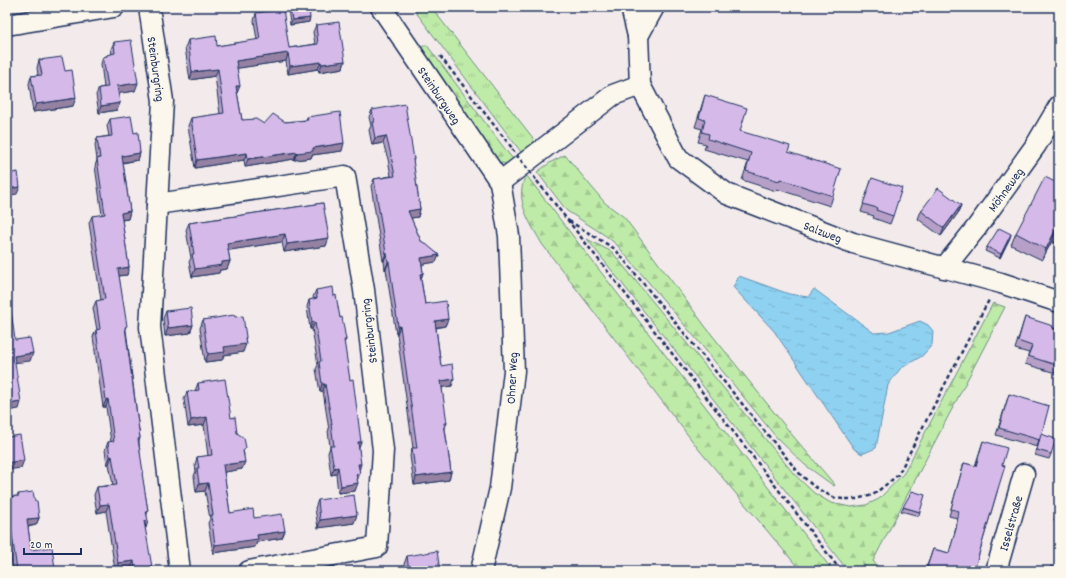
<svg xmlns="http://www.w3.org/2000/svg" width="1066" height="578" font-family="Dekko,sans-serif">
<defs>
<pattern id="grass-tufts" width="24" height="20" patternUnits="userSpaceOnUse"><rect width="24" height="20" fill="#bfeba8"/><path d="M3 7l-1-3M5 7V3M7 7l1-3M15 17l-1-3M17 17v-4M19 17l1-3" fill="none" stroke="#a4ca93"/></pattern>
<pattern id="forest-firs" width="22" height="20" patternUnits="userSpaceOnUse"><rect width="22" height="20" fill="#bfeba8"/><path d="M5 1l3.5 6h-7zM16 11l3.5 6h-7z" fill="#a4ca93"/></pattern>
<pattern id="water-ripples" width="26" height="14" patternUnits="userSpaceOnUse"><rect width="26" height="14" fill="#8fd1f0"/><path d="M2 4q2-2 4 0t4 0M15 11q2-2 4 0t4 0" fill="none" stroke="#7bb4d0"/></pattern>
</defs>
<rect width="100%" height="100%" fill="#f3ebeb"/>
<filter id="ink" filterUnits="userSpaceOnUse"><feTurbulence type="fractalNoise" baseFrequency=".025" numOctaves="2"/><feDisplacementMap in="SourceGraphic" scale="8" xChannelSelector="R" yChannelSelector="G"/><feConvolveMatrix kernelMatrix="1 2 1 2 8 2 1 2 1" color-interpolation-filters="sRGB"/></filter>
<g filter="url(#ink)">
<polygon fill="url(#grass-tufts)" stroke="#6d8d83" points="412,7 431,7 533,138 533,146 524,156"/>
<g fill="url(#forest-firs)" stroke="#6d8d83">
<polygon points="426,44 508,153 517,164 506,164 498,162 420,49"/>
<polygon points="565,155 605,203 624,217 708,330 793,436 835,485 834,486 805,465 776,437 698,341 617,245 606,236 567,211 537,172 551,162"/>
<path d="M527,176l35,46 271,349h-32l-101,-120 -158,-207c-10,-18 -23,-36 -20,-56 1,-6 1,-8 5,-12z"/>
<polygon points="587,239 612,252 794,474 814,493 831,503 851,507 866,505 879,499 904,473 993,303 1005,307 873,561 882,571 848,571 803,513"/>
</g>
<polygon fill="url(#water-ripples)" stroke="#6190b6" points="739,276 789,294 808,297 814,289 874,333 889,332 920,321 928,325 933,331 932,345 922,356 900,369 888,385 876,448 862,454 854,449 774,331 733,287"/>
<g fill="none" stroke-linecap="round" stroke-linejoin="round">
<defs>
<g id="minor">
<polyline points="149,7 163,101 150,327 180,571"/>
<polyline points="381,7 500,182 509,236 514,371 500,488 481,571"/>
<polyline points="631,7 638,36 640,85 678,158 727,194 853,243 1001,283 1059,302"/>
<polyline points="7,25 114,7"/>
<polyline points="638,36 654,7"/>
<polyline points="500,182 613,95 640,85"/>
<polyline points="157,204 345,176 364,290 383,450 377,547 249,571"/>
<polyline points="944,268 977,227 1036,145 1059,106"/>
<polyline points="996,571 1024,474"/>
</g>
</defs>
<use href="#minor" stroke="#1b2f5e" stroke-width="23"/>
<g stroke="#1b2f5e" stroke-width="2.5" stroke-dasharray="4 3" stroke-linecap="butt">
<polyline points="440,56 512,148"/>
<polyline points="537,181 757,462 841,571"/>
<polyline points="569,221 615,249 799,473 811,484 823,492 835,498 844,499 856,499 873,495 898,475 984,309 989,300"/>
</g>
<use href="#minor" stroke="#fbf7ec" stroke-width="20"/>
<polyline stroke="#1b2f5e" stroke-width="2.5" stroke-dasharray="4 3" stroke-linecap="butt" points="512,149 537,181"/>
</g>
<g fill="#b7a0c8" stroke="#1b2f5e">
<polygon points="288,7 309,7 309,22 290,25"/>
<polygon points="256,13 289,48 315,44 313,32 316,25 345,61 343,68 319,72 318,69 288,74 286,61 237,68 237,92 242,120 264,124 306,120 307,117 342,151 312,155 311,158 294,160 294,159 245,167 244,160 195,168 188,126 191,118 220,114 215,76 190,80 185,48 188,40 217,46 257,40 254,21"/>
<polygon points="114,42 135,91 118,93 120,103 117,110 99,113 96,95 99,88 104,87 101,64 103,57 107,56 107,55 112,54 111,49"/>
<polygon points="39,60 65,71 73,106 33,112 29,84 31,76 38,75 37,68"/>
<polygon points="705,95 740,131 788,152 833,196 830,206 777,189 776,191 742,180 748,162 704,149 706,144 698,142 702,129 695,127"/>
<polygon points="372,110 414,159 413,162 420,209 418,217 411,218 421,241 439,255 436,262 422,264 423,273 421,279 425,304 448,319 445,326 436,328 441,366 452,386 442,387 445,429 451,472 449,480 414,485 410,456 412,448 413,448 397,334 396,334 386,269 385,270 384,261 383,261 371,186 374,179 391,176 388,159 383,143 372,145 369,130 371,126 369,117"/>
<polygon points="110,119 134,133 140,153 138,160 123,163 130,211 128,219 122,220 129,267 127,275 119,276 140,438 139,442 142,476 148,511 147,514 145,528 150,571 131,571 131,568 115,570 106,511 97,513 94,495 97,487 113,485 109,464 107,464 105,450 108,442 111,442 106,407 103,407 93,337 96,330 97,330 93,308 96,301 101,300 89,223 92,216 102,215 95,166 97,160 95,145 97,138 109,136 107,126"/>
<polygon points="872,178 893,216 890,224 873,218 874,216 861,212"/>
<polygon points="1059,184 1059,245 1052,241 1042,260 1011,245 1016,233"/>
<polygon points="323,203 326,246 284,252 282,242 228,250 230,261 227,269 220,270 219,273 192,277 189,262 191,258 186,230 189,223"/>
<polygon points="961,205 958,213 941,236 918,219 921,211"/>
<polygon points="1011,234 1000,258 985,251 987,247"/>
<polygon points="316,290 334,296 346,340 344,343 359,448 359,470 355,491 338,493 336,474 331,475 328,453 330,447 328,431 329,430 323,391 320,392 316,369 318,365 312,329 310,329 307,307 309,300 314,299 313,297"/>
<polygon points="166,311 193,325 190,333 165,336 163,319"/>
<polygon points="235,317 245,340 243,352 224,355 222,360 205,362 200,328 203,320"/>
<polygon points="1025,317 1059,330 1059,374 1025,364 1029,353 1015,349"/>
<polygon points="198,383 231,418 237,433 244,454 242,469 224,472 230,513 254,518 282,538 257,542 255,547 213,553 208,523 210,519 205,491 196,492 194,476 196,471 195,465 197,457 208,456 204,425 188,427 184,399 187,392 195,391"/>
<polygon points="1009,394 1051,454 1049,459 1035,455 1039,440 1037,447 996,435"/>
<polygon points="983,441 1002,465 997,492 974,571 925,571 933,549 949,553 954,536 957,518 949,516 962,470 964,463 975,466"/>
<polygon points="18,494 35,501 39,518 36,525 28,527 31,550 54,571 13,571 7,525 7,497 18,496"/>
<polygon points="318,500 354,523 318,528 315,508"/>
<polygon points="1059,502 1059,522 1054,521"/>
<polygon points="903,507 920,512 919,516 901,511"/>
<polygon points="407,556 440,571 405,571 404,564"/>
</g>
<g fill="#9582a3" stroke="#1b2f5e">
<polygon points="310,18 309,22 290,25 292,20"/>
<polygon points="288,53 286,61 233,69 236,61"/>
<polygon points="345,61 343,68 319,72 322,64"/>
<polygon points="321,62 318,69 288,74 290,66"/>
<polygon points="218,69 215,76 190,80 192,72"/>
<polygon points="138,83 135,91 115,94 117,86"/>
<polygon points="236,86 240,86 237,93"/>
<polygon points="76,98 73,106 33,112 36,104"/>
<polygon points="120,103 117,110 99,113 101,106"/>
<polygon points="386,136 383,143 372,145 375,138"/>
<polygon points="344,143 342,151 312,155 311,158 294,160 297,153 313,148"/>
<polygon points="297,152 294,159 245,167 248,159"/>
<polygon points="140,153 138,160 119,163 122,156"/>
<polygon points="247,153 244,160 195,168 197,160"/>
<polygon points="20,187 17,194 7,196 7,189"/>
<polygon points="961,205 958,213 941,236 944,228"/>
<polygon points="420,209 418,217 405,219 408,211"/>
<polygon points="130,211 128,219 118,220 121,213"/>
<polygon points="1056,229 1052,241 1042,260 1046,249"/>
<polygon points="285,234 282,242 224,251 227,243"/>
<polygon points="1011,234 1010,238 1000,258 1001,254"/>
<polygon points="329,238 326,246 284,252 287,244"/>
<polygon points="386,253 387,253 384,261 383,261"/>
<polygon points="439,255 436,262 418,265 421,258"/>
<polygon points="230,261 227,269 220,270 219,273 192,277 195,269 222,262"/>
<polygon points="388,262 389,262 386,269 385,270"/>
<polygon points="129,267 127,275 115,276 118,269"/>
<polygon points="423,273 420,281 420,274"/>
<polygon points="448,319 445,326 432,328 435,321"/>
<polygon points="312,322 315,322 312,329 310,329"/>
<polygon points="193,325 190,333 165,336 168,328"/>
<polygon points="398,326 400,326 397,334 396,334"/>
<polygon points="246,337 244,344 246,344 243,352 224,355 222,360 205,362 208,354"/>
<polygon points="33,353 30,361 12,363 14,356"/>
<polygon points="454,379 452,386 438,388 441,381"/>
<polygon points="322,384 325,384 323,391 320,392"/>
<polygon points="108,399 106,407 103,407 106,400"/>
<polygon points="21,402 19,409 7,411 7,404"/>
<polygon points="207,417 204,425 188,427 191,420"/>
<polygon points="444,423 447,423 444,430"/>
<polygon points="358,442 361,442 358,449"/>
<polygon points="112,456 109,464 107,464 110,457"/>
<polygon points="24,460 21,468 7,470 7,463"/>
<polygon points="245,462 242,469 220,473 223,465"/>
<polygon points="358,464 361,464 359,471"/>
<polygon points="338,467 336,474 331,475 334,468"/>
<polygon points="451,472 449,480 414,485 416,477"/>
<polygon points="360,473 357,481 356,474"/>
<polygon points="208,483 205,491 196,492 199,484"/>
<polygon points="358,483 355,491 338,493 341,486"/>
<polygon points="109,504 106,511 97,513 100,505"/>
<polygon points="357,515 354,523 318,528 320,520"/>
<polygon points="39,518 36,525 25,527 27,519"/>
<polygon points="144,521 148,521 146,528"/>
<polygon points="285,531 282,538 257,542 255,547 213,553 215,545 257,535"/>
<polygon points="134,561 131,568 115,570 118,563"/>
<polygon points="152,567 150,571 134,571 135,569"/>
<polygon points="55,569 54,571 42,571"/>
</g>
<g fill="#d5bae9" stroke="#1b2f5e">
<polygon points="290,7 309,7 310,18 292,20"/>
<polygon points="283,9 289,48 318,44 316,25 339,22 345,61 322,64 321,62 290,66 288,53 236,61 240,86 236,86 242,120 256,119 264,124 273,114 285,122 308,120 307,117 340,112 344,143 313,148 313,151 297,153 297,152 248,159 247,153 197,160 191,118 224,113 218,69 192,72 188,40 216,36 217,46 260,39 256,13"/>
<polygon points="131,40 138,83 117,86 120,103 101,106 99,88 108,87 103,57 107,56 107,55 115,53 114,42"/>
<polygon points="62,57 65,71 72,70 76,98 36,104 31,76 42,75 39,60"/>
<polygon points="705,95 747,108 740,131 790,146 788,152 841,169 833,196 780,179 779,181 746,171 751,153 708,139 709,134 702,132 705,120 699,118"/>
<polygon points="405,104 414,159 413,159 420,209 408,211 421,241 426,244 439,255 421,258 423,273 420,274 425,304 446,301 448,319 435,321 441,366 452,364 454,379 441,381 447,423 444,423 451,472 416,477 412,448 417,448 400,326 398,326 389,262 388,262 387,253 386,253 374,179 395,176 390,151 386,136 375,138 372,122 374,122 372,110"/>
<polygon points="131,116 134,133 138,132 140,153 122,156 130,211 121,213 129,267 118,269 127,326 125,327 140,438 138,439 143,472 142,473 148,511 146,511 148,521 144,521 152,567 135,569 134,561 118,563 109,504 100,505 97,487 117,485 112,456 110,457 108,442 114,441 108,399 106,400 96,330 100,329 96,301 105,299 92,216 105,214 97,159 100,158 97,138 112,136 110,119"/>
<polygon points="18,172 20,187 7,189 7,174"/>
<polygon points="1045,177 1059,184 1059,231 1056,229 1046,249 1016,233"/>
<polygon points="872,178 902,188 893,216 876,210 877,208 863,204"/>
<polygon points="938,188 961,205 944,228 921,211"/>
<polygon points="323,203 329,238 287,244 285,234 227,243 230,261 222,262 222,265 195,269 192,254 194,254 189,223"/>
<polygon points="999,228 1011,234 1001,254 987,247"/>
<polygon points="333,287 334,296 336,295 340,318 342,317 346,340 344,340 350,380 353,379 361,442 358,442 361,464 358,464 360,473 356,474 358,483 341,486 338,467 334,468 330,446 334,446 331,424 332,424 325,384 322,384 319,362 321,361 315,322 312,322 309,300 317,298 316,290"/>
<polygon points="7,288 8,288 15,340 30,338 33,353 14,356 21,402 7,404"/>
<polygon points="191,308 193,325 168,328 166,311"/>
<polygon points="234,315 235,317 243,316 246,337 245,338 246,344 224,347 225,352 208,354 203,320"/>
<polygon points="1025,317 1053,326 1052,328 1059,330 1059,366 1028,356 1032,346 1018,341"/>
<polygon points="225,379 231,418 235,417 237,433 244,438 246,448 243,451 245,462 223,465 230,513 253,509 254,518 282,514 285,531 257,535 258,539 215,545 211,515 213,515 208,483 199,484 197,468 199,468 197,457 212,455 207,417 191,420 187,392 199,390 198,383"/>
<polygon points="1009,394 1049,406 1040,440 999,428"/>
<polygon points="1041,434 1056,439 1051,454 1037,450"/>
<polygon points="20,435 24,460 7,463 7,437"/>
<polygon points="983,441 1007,448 1002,465 1005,466 997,492 974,571 934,571 935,569 927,567 933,549 949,553 956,529 959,511 951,509 964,463 976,466"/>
<polygon points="912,491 925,495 920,512 903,507"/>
<polygon points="33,492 35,501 37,501 39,518 27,519 31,550 52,547 55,569 42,571 17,571 7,497 19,496 18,494"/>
<polygon points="354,495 357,515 320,520 318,500"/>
<polygon points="1059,504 1059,514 1056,513"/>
<polygon points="437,551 440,571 409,571 407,556"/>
<polygon points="1059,559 1059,571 1049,571 1051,566 1057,568"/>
</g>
</g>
<g text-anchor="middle" stroke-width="3.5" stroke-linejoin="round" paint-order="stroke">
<g font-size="13" fill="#1b2f5e" stroke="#fbf7ec">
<text transform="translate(157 69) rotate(82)" y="5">Steinburgring</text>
<text transform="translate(440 95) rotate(56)" y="5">Steinburgweg</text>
<text transform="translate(1005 189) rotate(-54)" y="5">Möhneweg</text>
<text transform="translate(823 231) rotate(21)" y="5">Salzweg</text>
<text transform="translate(368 331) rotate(-97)" y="5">Steinburgring</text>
<text transform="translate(511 378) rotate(-87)" y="5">Ohner Weg</text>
<text transform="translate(1010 523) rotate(-74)" y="5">Isselstraße</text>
</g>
</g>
<rect width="1066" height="578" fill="none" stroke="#fbf7ec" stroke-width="24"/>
<rect x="12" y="12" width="1042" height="554" fill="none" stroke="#1b2f5e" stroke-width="1.5" filter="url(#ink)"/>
<path d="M24 548v6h57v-6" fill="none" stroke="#1b2f5e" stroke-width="2"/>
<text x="30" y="548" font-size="12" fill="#1b2f5e" stroke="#fbf7ec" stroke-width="3" paint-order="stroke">20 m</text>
</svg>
